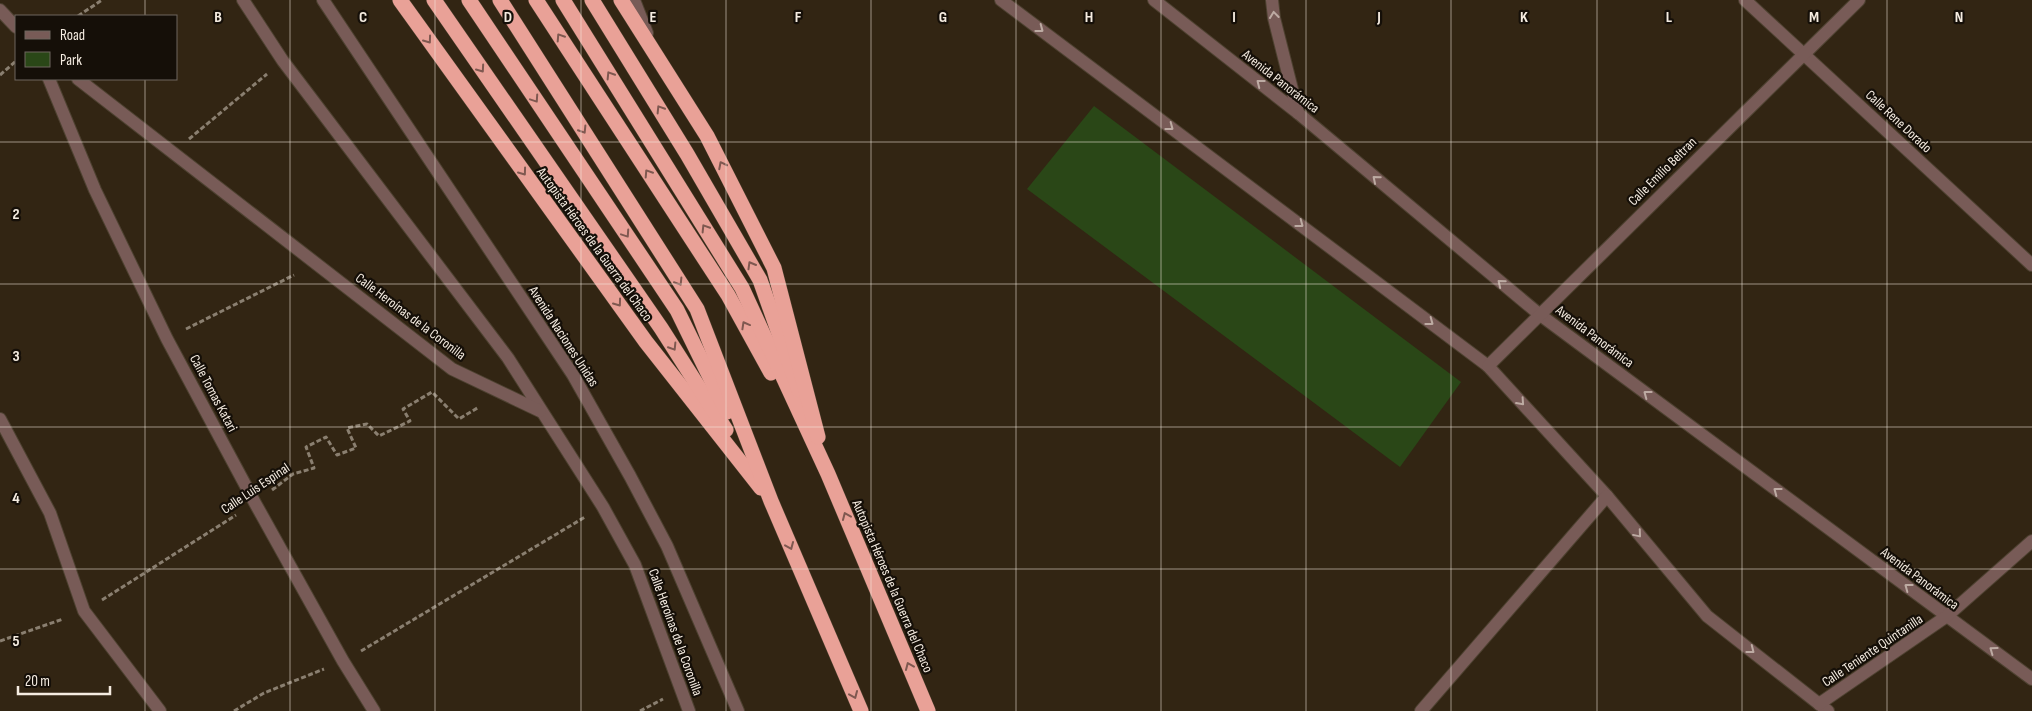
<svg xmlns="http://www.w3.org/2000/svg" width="2032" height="711" font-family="'Sofia Sans Condensed',sans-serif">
<rect width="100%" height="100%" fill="#322513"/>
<polygon fill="#2a4717" points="1094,106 1461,382 1400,467 1027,189"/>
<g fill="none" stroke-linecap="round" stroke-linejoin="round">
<defs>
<g id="minor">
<polyline points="243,0 283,61 508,358 603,507 635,565 689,711"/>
<polyline points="323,0 573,375 630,476 667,546 738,711"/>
<polyline points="634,0 647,33"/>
<polyline points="1001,0 1488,366 1607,496 1707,616 1828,711"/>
<polyline points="1154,0 1298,113 1539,314 2032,679"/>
<polyline points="1272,0 1274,18 1298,113"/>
<polyline points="1745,0 2032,265"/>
<polyline points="0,10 16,27"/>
<polyline points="49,79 95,190 167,339 255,503 343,661 374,711"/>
<polyline points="78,79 452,369 540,411"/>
<polyline points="1488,366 1859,0"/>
<polyline points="0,419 50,513 84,611 160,711"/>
<polyline points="1819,704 1947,616 2032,541"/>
<polyline points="1421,711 1607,496"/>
</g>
<g id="highway">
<polyline points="400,0 646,342 761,488"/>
<polyline points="434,0 661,328 726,430"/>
<polyline points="469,0 677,310 727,412"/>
<polyline points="500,0 697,309 771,501 861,711"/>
<polyline points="536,0 728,295 771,373"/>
<polyline points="563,0 742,288 828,474 928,711"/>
<polyline points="592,0 687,154 760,280 799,390"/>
<polyline points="621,0 707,136 774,268 818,437"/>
</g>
</defs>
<use href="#minor" stroke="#4d4130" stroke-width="14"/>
<use href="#highway" stroke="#4d4130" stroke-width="16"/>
<g stroke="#8a7f70" stroke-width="3" stroke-dasharray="5 2.5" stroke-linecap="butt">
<polyline points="78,16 102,0"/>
<polyline points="0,75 16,61"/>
<polyline points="189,139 267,74"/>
<polyline points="186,329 294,275"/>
<polyline points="272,490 293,474 314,468 306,447 326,437 337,455 356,448 347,428 367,424 379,436 410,421 403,409 432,392 459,419 479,407"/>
<polyline points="102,600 236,515"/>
<polyline points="0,641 63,619"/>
<polyline points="361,651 585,517"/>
<polyline points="234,711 264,693 324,669"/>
<polyline points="640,711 663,699"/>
</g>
<use href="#minor" stroke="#785b57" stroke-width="12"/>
<use href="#highway" stroke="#e9a197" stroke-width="15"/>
</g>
<defs><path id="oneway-chevron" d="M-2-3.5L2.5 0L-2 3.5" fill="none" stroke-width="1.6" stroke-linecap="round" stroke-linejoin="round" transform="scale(1.25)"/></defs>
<g stroke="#bdaba3">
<use href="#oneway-chevron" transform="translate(1274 15) rotate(-97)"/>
<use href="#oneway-chevron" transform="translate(1040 29) rotate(37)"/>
<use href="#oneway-chevron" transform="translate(1260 83) rotate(-142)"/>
<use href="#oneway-chevron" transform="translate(1170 127) rotate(37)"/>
<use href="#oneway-chevron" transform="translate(1376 179) rotate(-140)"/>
<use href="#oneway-chevron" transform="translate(1300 224) rotate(37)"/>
<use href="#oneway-chevron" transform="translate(1501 283) rotate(-141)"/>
<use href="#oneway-chevron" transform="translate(1430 322) rotate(37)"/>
<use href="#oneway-chevron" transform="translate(1647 394) rotate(-143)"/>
<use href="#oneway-chevron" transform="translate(1521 402) rotate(48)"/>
<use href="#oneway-chevron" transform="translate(1777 491) rotate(-143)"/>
<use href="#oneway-chevron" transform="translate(1638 534) rotate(50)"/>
<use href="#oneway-chevron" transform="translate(1908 587) rotate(-143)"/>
<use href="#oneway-chevron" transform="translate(1751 650) rotate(38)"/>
<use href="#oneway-chevron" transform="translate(1993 650) rotate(-144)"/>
</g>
<g stroke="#7f5850">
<use href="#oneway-chevron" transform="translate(560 37) rotate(-123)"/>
<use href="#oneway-chevron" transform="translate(428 40) rotate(54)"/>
<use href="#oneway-chevron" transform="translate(481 69) rotate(55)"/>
<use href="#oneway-chevron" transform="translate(610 75) rotate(-122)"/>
<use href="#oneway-chevron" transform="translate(535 99) rotate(56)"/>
<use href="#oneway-chevron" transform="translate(660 109) rotate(-122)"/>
<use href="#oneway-chevron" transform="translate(583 130) rotate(58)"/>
<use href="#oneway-chevron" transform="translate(722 165) rotate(-117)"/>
<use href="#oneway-chevron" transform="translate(523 172) rotate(54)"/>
<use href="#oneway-chevron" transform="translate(648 173) rotate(-123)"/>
<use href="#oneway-chevron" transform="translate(705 228) rotate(-122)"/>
<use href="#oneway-chevron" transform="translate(626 234) rotate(56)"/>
<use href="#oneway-chevron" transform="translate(751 265) rotate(-120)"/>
<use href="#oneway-chevron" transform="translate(679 282) rotate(58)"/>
<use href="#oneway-chevron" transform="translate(618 303) rotate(54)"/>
<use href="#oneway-chevron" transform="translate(745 325) rotate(-119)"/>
<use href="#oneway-chevron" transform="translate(673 347) rotate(58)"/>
<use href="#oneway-chevron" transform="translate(846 516) rotate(-113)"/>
<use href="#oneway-chevron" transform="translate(790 546) rotate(67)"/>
<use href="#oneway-chevron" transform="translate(909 666) rotate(-113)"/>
<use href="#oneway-chevron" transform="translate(854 695) rotate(67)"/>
</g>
<path fill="none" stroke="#f5ece1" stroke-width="1" stroke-opacity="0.55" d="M145,0v16M290,0v711M435,0v711M581,0v711M726,0v711M871,0v711M1016,0v711M1161,0v711M1306,0v711M1451,0v711M1597,0v711M1742,0v711M1887,0v711M145,79v632M0,142h2032M0,284h2032M0,427h2032M0,569h2032"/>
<g text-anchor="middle" stroke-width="4.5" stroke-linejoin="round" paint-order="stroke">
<g font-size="14" fill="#f5ece1" stroke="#150f08">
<text transform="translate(1281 81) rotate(38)" y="5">Avenida Panorámica</text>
<text transform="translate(1899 121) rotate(43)" y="5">Calle Rene Dorado</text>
<text transform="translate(1662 171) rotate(-45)" y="5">Calle Emilio Beltran</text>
<text transform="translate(595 244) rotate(54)" y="5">Autopista Héroes de la Guerra del Chaco</text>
<text transform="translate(411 316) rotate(37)" y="5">Calle Heroínas de la Coronilla</text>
<text transform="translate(564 336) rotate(57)" y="5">Avenida Naciones Unidas</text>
<text transform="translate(1595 336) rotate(37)" y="5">Avenida Panorámica</text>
<text transform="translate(214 393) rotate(62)" y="5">Calle Tomas Katari</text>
<text transform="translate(255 488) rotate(-34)" y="5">Calle Luis Espinal</text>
<text transform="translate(1920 578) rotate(37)" y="5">Avenida Panorámica</text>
<text transform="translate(893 586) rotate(67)" y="5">Autopista Héroes de la Guerra del Chaco</text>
<text transform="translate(676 632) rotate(70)" y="5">Calle Heroínas de la Coronilla</text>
<text transform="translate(1872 650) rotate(-34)" y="5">Calle Teniente Quintanilla</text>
</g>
</g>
<g font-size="16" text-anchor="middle" font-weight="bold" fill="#f5ece1" stroke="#150f08" stroke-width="4.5" stroke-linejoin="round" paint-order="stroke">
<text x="218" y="22">B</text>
<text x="363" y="22">C</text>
<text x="508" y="22">D</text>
<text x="653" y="22">E</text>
<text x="798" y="22">F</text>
<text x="943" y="22">G</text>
<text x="1089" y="22">H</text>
<text x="1234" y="22">I</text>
<text x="1379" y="22">J</text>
<text x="1524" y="22">K</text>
<text x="1669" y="22">L</text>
<text x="1814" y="22">M</text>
<text x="1959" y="22">N</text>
<text x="16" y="219">2</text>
<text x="16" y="361">3</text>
<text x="16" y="503">4</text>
<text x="16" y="646">5</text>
</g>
<rect x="15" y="15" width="162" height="65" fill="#150f08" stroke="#6f675f"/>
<rect x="25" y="31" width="25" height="8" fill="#785b57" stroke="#6f675f"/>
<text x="60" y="40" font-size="15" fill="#f5ece1">Road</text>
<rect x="25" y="52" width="25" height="15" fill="#2a4717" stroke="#6f675f"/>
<text x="60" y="65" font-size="15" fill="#f5ece1">Park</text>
<path d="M18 686v8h92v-8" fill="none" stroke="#f5ece1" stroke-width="2.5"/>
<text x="25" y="686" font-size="15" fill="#f5ece1" stroke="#150f08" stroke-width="4" paint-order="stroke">20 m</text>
</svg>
